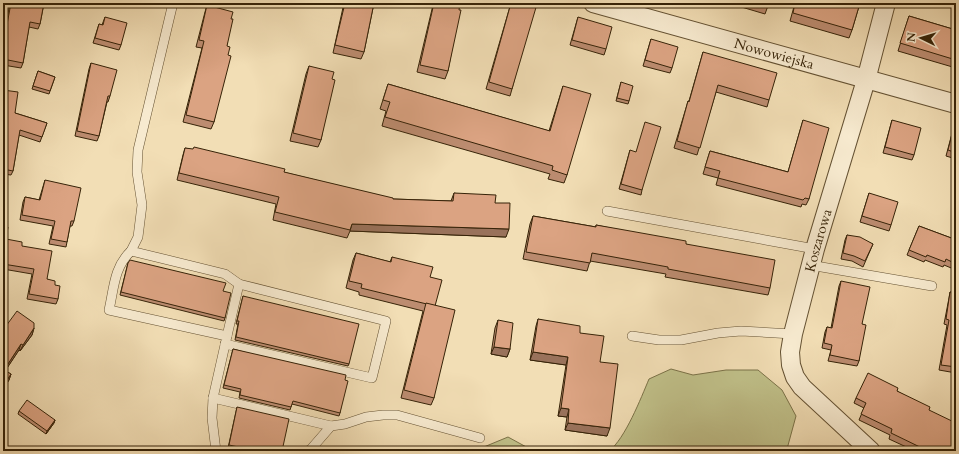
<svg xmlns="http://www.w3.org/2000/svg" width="959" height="454" font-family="Cardo,serif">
<rect width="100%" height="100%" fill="#f2deb5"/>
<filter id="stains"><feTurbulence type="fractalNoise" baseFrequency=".005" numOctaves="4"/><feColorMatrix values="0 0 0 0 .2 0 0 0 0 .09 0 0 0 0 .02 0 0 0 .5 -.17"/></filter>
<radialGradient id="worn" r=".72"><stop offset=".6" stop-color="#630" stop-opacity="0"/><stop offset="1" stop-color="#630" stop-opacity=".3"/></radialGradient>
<g fill="#c0c089" stroke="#7b7248">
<path d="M671,369l22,6 33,-5h32l24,20 14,26 -9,33 -4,2h-174c16,-12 32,-53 40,-72z"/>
<polygon points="508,437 530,449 531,451 477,451 479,449"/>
</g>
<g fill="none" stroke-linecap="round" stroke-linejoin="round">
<defs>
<g id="lane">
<polyline points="173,3 138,150 137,172 142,205 138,237 131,251 225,274 239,284 386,321 372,378 225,344"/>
<polyline points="607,211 815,249"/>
<path d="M131,251c-17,16 -17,37 -22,59l118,26 -14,62 -1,20 4,33"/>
<polyline points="810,265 932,286"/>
<polyline points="227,336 239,284"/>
<polyline points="632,336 659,340 681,340 718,333 741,331 793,334"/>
<polyline points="213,398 331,426 345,424 366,417 383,415 397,415 480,438"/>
<polyline points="308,451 311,449 331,426"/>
</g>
<g id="street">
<path id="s1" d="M593,3l363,101"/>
<path id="s2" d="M871,451l-69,-64 -7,-10 -4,-12 -1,-13 3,-18 22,-85 51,-169 20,-77"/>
</g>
</defs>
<use href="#lane" stroke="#655233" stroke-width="10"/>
<use href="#street" stroke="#655233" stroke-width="20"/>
<use href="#lane" stroke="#f7eacf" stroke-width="9"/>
<use href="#street" stroke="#f7eacf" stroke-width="18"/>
</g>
<g fill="#bc8c70" stroke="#362308">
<polygon points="10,3 44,3 40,24 38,29 29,27 23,63 21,68 3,65 3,40"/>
<polygon points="301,3 313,3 312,5"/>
<polygon points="344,3 374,3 364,52 361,59 333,53"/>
<polygon points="434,3 459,10 448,71 445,79 417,72 433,5"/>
<polygon points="511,3 534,3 512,89 510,96 486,89"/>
<polygon points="728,3 769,3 765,14"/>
<polygon points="795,3 860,3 852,30 849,38 790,21"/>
<polygon points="207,5 231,19 214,122 211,129 183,122 202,48 196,47 205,12"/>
<polygon points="909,16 956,30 956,68 898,51"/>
<polygon points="105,17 121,45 119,50 93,43 99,24 102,25"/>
<polygon points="578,17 606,49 604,55 570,45"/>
<polygon points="651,39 672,68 670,73 643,66"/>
<polygon points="703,52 769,100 767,107 716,92 697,155 674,148 686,108 688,101 689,101"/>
<polygon points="91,63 110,96 108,102 107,102 99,136 97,141 75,136 89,69"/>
<polygon points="309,66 332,79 321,140 318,147 290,141 306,74"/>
<polygon points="38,71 55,77 49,94 32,89"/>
<polygon points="621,82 629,101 628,104 616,101"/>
<polygon points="388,84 549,131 563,86 567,175 564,183 548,179 550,174 382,126 386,111 380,109"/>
<polygon points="3,90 15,113 47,123 40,142 19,135 13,171 11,175 3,174"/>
<polygon points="803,120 809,199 806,205 802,204 801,207 716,185 718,178 703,174 710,151 788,172"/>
<polygon points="892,120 914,155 912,160 883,153"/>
<polygon points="954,126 956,126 956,159 946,156"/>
<polygon points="185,148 393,199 451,201 454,193 495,203 506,237 350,231 347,238 273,220 276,204 177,180 183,155"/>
<polygon points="630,150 642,190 641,195 619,189"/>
<polygon points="45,180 74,221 72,226 70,226 67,242 66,247 49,244 53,226 20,220 23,202 25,197 39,200"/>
<polygon points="869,193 891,225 889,231 860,222"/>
<polygon points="533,216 596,227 596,225 686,244 770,288 768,295 665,277 666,274 590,261 587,271 523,259 530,224"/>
<polygon points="3,226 6,239 22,246 47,279 55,285 58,299 56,304 27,299 32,274 3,269"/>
<polygon points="919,226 954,239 956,236 956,270 944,265 943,267 925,260 924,262 907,255"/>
<polygon points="847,235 873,244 863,267 852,261 841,259 845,240"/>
<polygon points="356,253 390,262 392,257 430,277 435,306 434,398 431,405 401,398 423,311 359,295 359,292 346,288 353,260"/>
<polygon points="128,263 223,291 225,318 224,321 120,295"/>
<polygon points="841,281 862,324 859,361 857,366 828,361 831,350 822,348 825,332 827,327 831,328 839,286"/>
<polygon points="950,292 956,293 956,373 939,370 947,325 944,324 949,298"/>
<polygon points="243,296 349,364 348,366 235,340 238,324 236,324"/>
<polygon points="538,319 580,333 600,362 607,436 565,430 567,417 558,416 566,365 530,360 536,326"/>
<polygon points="498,320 510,349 507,357 491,354 495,328"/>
<polygon points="6,326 34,328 32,335 20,351 19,350 5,371 11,374 9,380 3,389"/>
<polygon points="233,349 345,380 340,413 339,416 292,404 290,410 239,398 240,392 223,388"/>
<polygon points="897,391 929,410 956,451 915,451 889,439 890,435 859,420 864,408 854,403 856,398"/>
<polygon points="237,407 282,451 243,451 228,448"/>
<polygon points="19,411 55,420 54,423 46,434 18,414"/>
</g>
<g fill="#99725b" stroke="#362308">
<polygon points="352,224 509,229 506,237 350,231"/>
<polygon points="34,328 32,335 20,351 23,345"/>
<polygon points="21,344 19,350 3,374 4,370"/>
<polygon points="494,347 510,349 507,357 491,354"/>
<polygon points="533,352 568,357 566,365 530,360"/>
<polygon points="11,374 9,380 3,389 3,386"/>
<polygon points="561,408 569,409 567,417 558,416"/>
<polygon points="55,420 54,423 46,434 47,431"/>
<polygon points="568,423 610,428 607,436 565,430"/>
</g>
<g fill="#dba382" stroke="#362308">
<polygon points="11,3 44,3 40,24 30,22 23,63 3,59 3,46"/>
<polygon points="345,3 374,3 364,52 335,45"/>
<polygon points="434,3 460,3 459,10 461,10 448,71 420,65"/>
<polygon points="511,3 534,3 537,4 512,89 489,82"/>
<polygon points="754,3 769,3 768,7"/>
<polygon points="795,3 860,3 852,30 793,13"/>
<polygon points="207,5 233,12 231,19 233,19 227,46 230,47 228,55 231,56 214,122 186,115 204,41 199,40"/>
<polygon points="909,16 956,30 956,60 900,43"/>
<polygon points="105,17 127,23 121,45 95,38 99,24 103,25"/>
<polygon points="578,17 612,27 606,49 572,40"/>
<polygon points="651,39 678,47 672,68 645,60"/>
<polygon points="703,52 777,73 769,100 718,85 700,148 677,141 688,101 689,102"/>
<polygon points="91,63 117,70 110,96 108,96 99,136 77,131"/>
<polygon points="309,66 334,72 332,79 335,80 321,140 293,133"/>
<polygon points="38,71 55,77 50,91 33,86"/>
<polygon points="621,82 633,86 629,101 617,98"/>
<polygon points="388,84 550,131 563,86 591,94 567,175 552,170 553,166 385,117 390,102 383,100"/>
<polygon points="3,90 18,92 15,113 47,123 42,137 20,130 13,171 3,169 3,120 4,114 3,114"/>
<polygon points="803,120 829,128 809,199 805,198 803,200 718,178 720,171 705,167 710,151 788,172"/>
<polygon points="892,120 921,128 914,155 885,147"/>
<polygon points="645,122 661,127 642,190 621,184 630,150 636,152"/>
<polygon points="954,126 956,126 956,153 948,150"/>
<polygon points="194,147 285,169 284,172 393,198 393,199 453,201 454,193 496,195 495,203 510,203 509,229 352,224 350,230 275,212 279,197 179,173 185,148 193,149"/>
<polygon points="45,180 81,188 74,221 71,221 67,242 51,239 55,221 22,215 25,197 40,200"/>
<polygon points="869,193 898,202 891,225 862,216"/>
<polygon points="533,216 596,227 596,225 619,229 686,241 686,244 775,260 770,288 668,269 668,267 592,253 590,263 526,252"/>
<polygon points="3,226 8,227 6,239 22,242 22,246 52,251 47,279 55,281 55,285 60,286 58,299 29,294 34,269 3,264"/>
<polygon points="919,226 954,239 955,236 956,236 956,264 946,259 945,262 927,255 926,257 909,250"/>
<polygon points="847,235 860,237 873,244 865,261 854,256 843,253"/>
<polygon points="356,253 391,262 392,257 433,267 430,277 442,280 435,306 361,288 362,284 349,281"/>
<polygon points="130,260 226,283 223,291 231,293 225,318 121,292 128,263"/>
<polygon points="841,281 870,287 862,324 866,325 859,361 830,355 832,345 824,343 827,327 832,328"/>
<polygon points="950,292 956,293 956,367 941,365 949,320 946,319"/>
<polygon points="243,296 359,324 349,364 236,337 239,321 237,321"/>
<polygon points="426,303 455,310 434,398 404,390"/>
<polygon points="17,311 34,323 34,328 23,345 21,344 4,370 11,374 3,386 3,324 6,326"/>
<polygon points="538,319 580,326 580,333 604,336 600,362 618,364 610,428 568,423 569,409 561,408 568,357 533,352"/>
<polygon points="498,320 513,323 510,349 494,347"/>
<polygon points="233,349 346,375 345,380 348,381 340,413 293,401 291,407 240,395 241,389 224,385"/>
<polygon points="868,373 898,388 897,391 930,407 929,410 956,423 956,451 952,451 944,447 942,451 923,451 924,449 891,433 892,429 861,414 866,403 856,398"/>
<polygon points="27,400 55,420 47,431 19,411"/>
<polygon points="237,407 289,419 282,451 257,451 229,445"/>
</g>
<g text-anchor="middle" stroke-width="3" stroke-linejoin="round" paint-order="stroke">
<g font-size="14" fill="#362308" stroke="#f7eacf">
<text dy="5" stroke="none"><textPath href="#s1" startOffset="188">Nowowiejska</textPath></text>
<text dy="5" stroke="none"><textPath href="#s2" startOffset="247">Koszarowa</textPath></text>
</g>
</g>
<rect width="959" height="454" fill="none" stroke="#f2deb5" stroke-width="16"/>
<rect x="4" y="4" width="951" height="446" fill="none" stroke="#362308" stroke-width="2"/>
<rect x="8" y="8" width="943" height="438" fill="none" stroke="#362308"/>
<g transform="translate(921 38) rotate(275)" stroke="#f7eacf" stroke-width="3" paint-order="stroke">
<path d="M0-3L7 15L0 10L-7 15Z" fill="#362308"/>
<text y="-6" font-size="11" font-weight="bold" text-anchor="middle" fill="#362308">N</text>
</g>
<rect width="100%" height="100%" filter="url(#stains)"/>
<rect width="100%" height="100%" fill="url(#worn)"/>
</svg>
